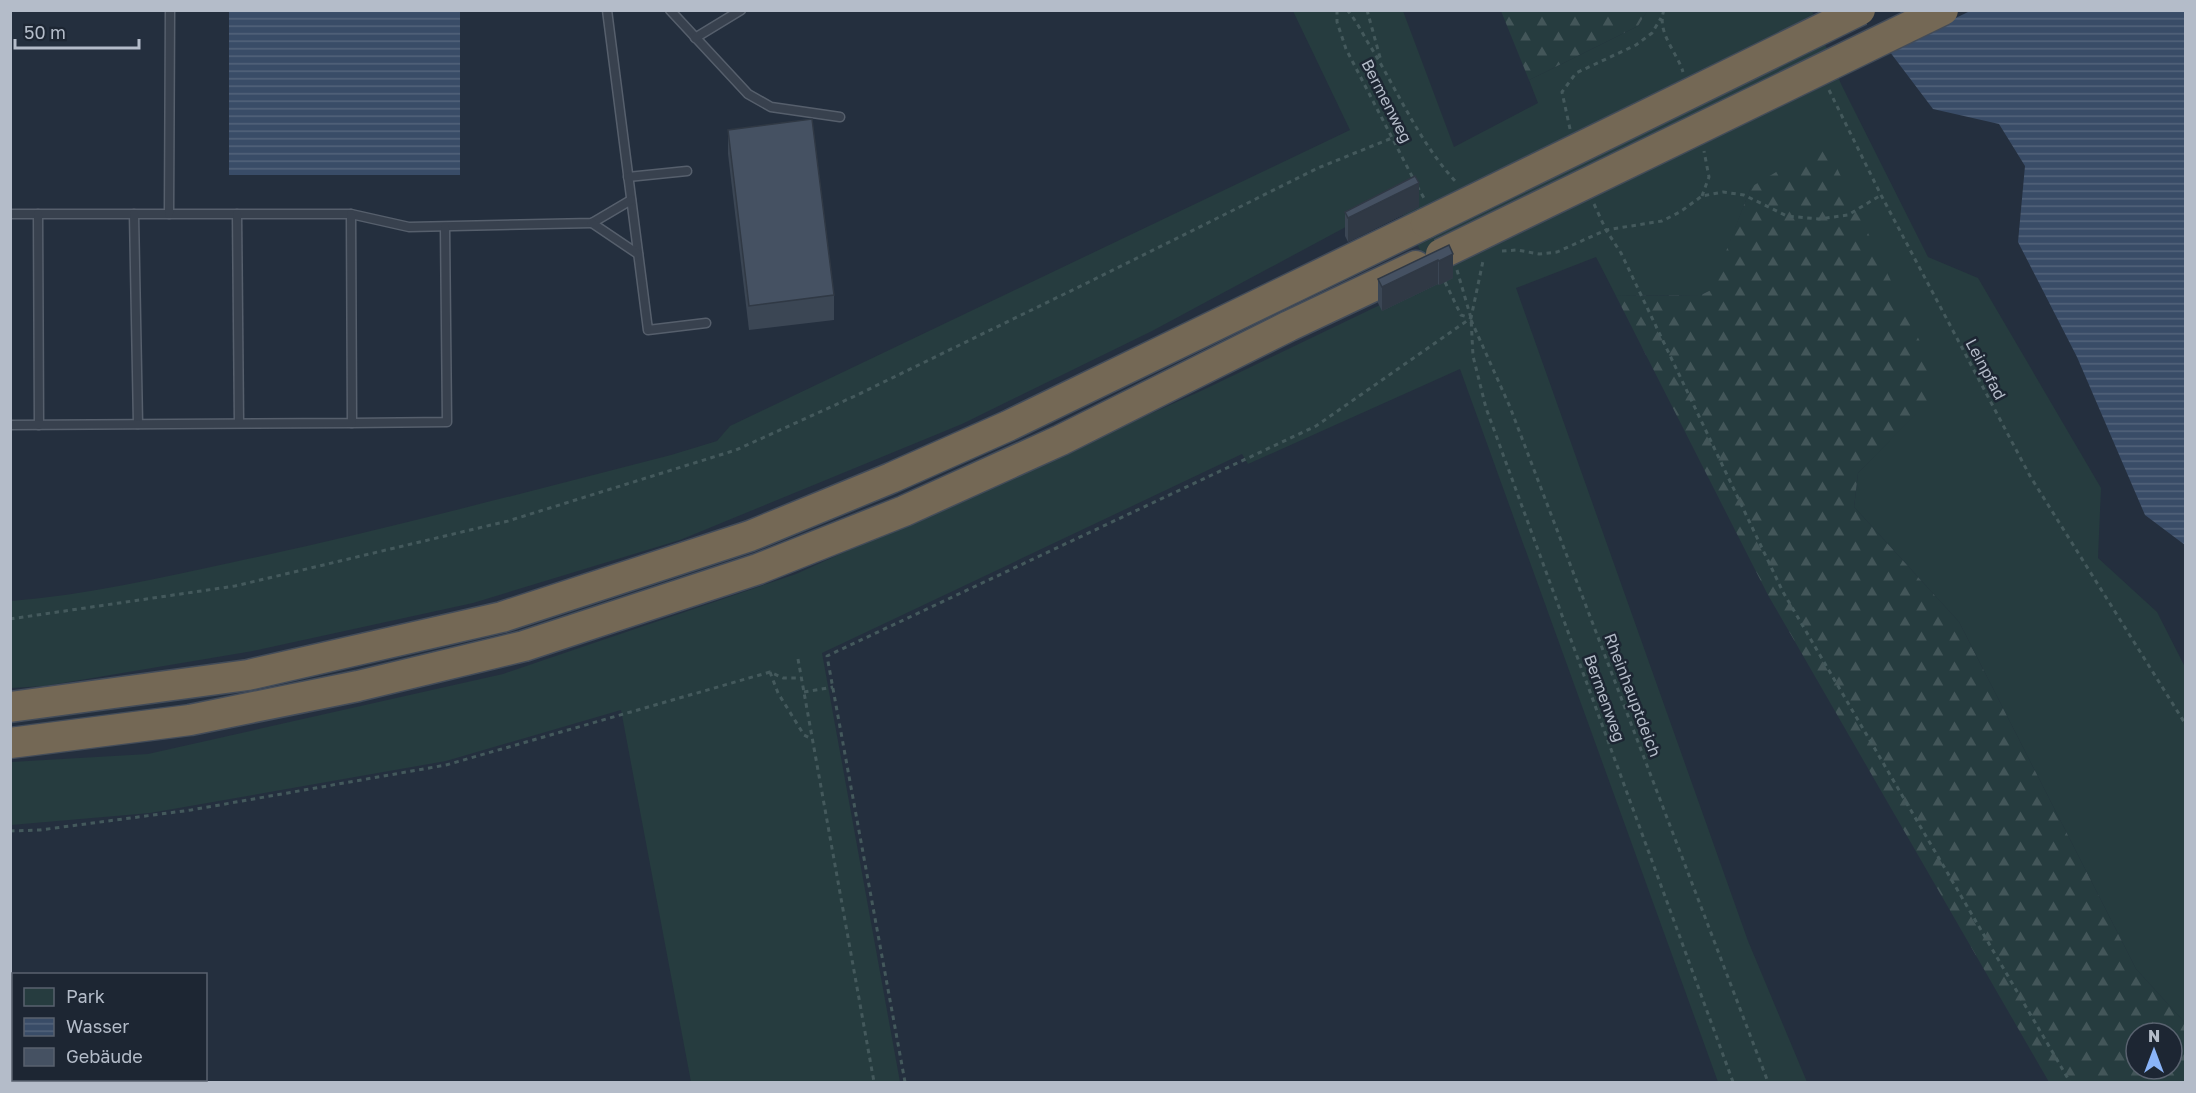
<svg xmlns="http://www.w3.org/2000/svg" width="2196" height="1093" font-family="'Golos Text',sans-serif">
<defs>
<pattern id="forest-firs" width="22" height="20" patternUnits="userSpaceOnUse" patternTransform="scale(1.5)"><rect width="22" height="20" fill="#263c3f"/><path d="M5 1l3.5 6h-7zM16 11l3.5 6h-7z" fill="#435659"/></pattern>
<pattern id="water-rules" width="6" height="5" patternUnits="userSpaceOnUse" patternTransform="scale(1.5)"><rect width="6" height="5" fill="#394c67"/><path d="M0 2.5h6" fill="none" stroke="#53647b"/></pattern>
</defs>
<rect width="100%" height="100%" fill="#242f3e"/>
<path fill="#263c3f" d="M1293,11h110l51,136 84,-44 -9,-23 109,-54 9,-15h165l29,73 87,173 50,21 123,210 -3,70 59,54 28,55v356l-49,-54 -177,-347 -105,-115 4,-34 70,-72 -177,-214 -39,103 -11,5 -85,1 -20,-39 -80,31 232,653 59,141h-89l-258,-713 -212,95 -6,-10 -420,199 78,429h-209l-70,-372 -175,51 -296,52 -139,12v-63l137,-8 355,-80 293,-100 407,-184 231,-111 -38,-79 -244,131 -190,93 -282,116 -207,63 -220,48 -208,35 -34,2v-87c75,-6 149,-23 223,-39 147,-31 292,-70 437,-107l46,-14 13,-15 620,-296z"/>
<g fill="url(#forest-firs)" fill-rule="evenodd">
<polygon points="1501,11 1647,11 1638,26 1529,80"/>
<path d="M1825,143l109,228 -5,30 -71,72 -4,34 105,115 177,347 49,54v59h-136l-281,-487 -152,-299 85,-1 10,-5 40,-103zM2136,1033h36v36h-36z"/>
</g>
<g fill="url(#water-rules)">
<rect x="229" y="11" width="231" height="164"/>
<polygon points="1859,11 2185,11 2185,545 2145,515 2077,357 2018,242 2025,166 1999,124 1933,109"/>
</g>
<polygon fill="#242f3e" points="1856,10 1970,11 1886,52"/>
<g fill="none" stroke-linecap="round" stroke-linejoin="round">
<defs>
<g id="service">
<polyline points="607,10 648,330 706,323"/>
<polyline points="670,10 748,94 771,107 840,117"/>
<polyline points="695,38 741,10"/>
<polyline points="628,177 687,171"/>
<polyline points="10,214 351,214 409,227 592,223 631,200"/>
<polyline points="38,214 39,425"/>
<polyline points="134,214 138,424"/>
<polyline points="169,214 170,10"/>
<polyline points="237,214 239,423"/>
<polyline points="592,223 638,254"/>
<polyline points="352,423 447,422 445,227"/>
<polyline points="10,425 352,423 351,214"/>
</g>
<g id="motorway">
<polyline points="10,707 248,675 502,617 750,536 891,478 1008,426 1426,223"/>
<polyline points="10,743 190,720 358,686 524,646 758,569 904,511 1061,440 1289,326 1416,266"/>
</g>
</defs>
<use href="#service" stroke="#565f6c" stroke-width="11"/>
<use href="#motorway" stroke="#434c59" stroke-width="33"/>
<g stroke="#44595c" stroke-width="3" stroke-dasharray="4.5 4.5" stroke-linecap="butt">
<polyline points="1337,10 1337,22 1346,49 1414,180"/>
<path d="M1347,10c10,11 17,27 25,39 27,45 48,94 84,133"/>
<polyline points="1367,10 1381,61"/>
<path d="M1664,10c-8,22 13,42 19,62"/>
<polyline points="1829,90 1881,195 2030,476 2186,725"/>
<polyline points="1570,129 1562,92 1576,73 1636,45 1652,33 1661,18"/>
<polyline points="1417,186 1424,198"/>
<polyline points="1702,196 1709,177 1704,151"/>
<polyline points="1594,204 1606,230 1621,253 1783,592 2070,1082"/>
<polyline points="1502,251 1517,250 1539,254 1557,252 1606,230 1662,221 1680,212 1702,196 1723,192 1744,195 1787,216 1819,219 1848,215 1881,195"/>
<polyline points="1457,270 1471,318 1473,356 1486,408 1733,1082"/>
<polyline points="1445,282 1461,315 1471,318"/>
<polyline points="1471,320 1510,407 1768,1082"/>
<polyline points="10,619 235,586 508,521 736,450 855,396 1089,282 1318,168 1392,138"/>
<polyline points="798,659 874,1082"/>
<polyline points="770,672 778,693 804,735 812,739"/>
<polyline points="804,692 833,687"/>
<polyline points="10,831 40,830 191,810 446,765 770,672 783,678 801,678"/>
<polyline points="905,1082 827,656 1316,426 1471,318 1483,261"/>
</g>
<use href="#service" stroke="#38414e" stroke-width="8"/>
<use href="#motorway" stroke="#746855" stroke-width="30"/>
<defs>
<g id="motorway-bridge">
<polyline points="1426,223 1860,10"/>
<polyline points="1441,254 1943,10"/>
</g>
</defs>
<use href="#motorway-bridge" stroke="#434c59" stroke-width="33" stroke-linecap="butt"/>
<use href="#motorway-bridge" stroke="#746855" stroke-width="30"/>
</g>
<g fill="#3b4654">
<polygon points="728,130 834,295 834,320 749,330 728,154"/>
<polygon points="1419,207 1348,242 1345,236 1345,212"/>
<polygon points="1449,245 1453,278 1439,285 1438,284 1382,311 1378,303 1378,279"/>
</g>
<g fill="#303945">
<polygon points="1419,183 1419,207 1348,242 1348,218"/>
<polygon points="1453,254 1453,278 1439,285 1439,261"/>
<polygon points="1438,260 1438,284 1382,311 1382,287"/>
</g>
<g fill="#455162" stroke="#303945" stroke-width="1.5">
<polygon points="812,119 834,295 749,306 728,130"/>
<polygon points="1415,176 1419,183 1348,218 1345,212"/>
<polygon points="1449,245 1453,254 1439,261 1438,260 1382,287 1378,279"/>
</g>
<g text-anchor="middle" stroke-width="5" stroke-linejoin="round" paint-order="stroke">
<g font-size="16" fill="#b4bcc9" stroke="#1d2633">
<text transform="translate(1387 101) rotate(63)" y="6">Bermenweg</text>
<text transform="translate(1986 369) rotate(62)" y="6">Leinpfad</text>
<text transform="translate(1633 695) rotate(69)" y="6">Rheinhauptdeich</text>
<text transform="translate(1605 698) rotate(70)" y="6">Bermenweg</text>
</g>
</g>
<rect width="2196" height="1093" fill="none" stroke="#b4bcc9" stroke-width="24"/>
<rect x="12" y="973" width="195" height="108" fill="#1d2633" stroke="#59626f" stroke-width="1.5"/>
<rect x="24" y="988" width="30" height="18" fill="#263c3f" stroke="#59626f" stroke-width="1.5"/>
<text x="66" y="1003" font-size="18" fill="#b4bcc9">Park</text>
<rect x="24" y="1018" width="30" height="18" fill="url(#water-rules)" stroke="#59626f" stroke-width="1.5"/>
<text x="66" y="1033" font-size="18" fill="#b4bcc9">Wasser</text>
<rect x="24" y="1048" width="30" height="18" fill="#455162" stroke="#59626f" stroke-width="1.5"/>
<text x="66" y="1063" font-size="18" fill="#b4bcc9">Gebäude</text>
<g transform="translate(2154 1051)"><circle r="28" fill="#1d2633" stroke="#59626f" stroke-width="1.5"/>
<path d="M0-4.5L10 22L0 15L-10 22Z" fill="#8ab4f8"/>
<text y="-9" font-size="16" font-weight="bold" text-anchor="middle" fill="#b4bcc9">N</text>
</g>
<path d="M15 39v9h124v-9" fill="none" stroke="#b4bcc9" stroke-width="3"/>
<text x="24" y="39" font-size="18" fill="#b4bcc9" stroke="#1d2633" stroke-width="4.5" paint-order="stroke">50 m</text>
</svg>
